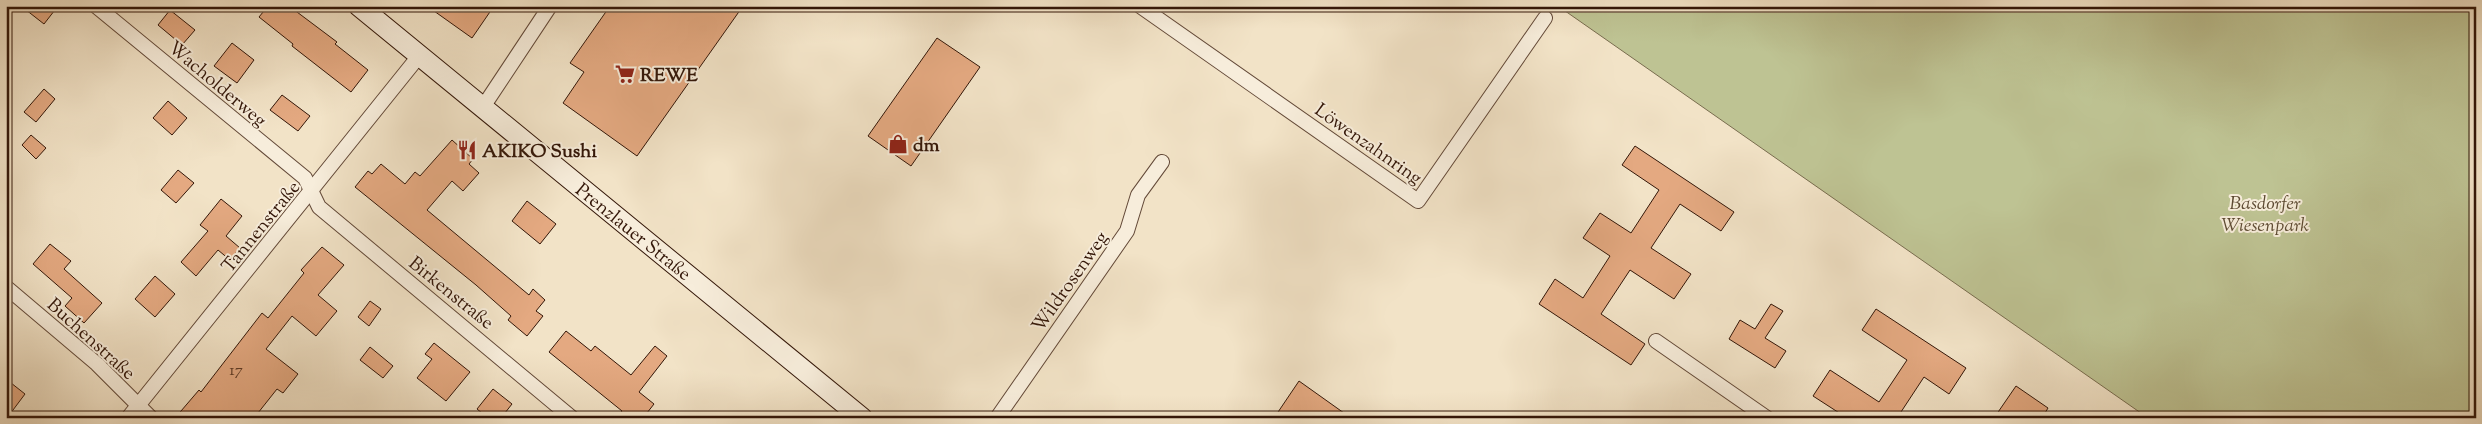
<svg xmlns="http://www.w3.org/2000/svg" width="2482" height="424" font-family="'Sorts Mill Goudy',serif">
<rect width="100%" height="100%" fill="#f2e3c7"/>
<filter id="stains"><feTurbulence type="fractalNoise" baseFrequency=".004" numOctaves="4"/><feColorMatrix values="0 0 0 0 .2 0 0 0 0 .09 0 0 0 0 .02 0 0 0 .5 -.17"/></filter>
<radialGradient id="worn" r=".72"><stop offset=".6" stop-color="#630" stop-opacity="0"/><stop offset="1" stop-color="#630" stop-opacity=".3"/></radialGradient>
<polygon fill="#bec393" stroke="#786c4e" points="1558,6 2476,6 2476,418 2148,418"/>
<g fill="#e4a981" stroke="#331608">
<polygon points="21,6 58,6 44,24"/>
<polygon points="268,6 289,6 337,42 335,44 368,70 351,92 292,46 293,44 259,17"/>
<polygon points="427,6 494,6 472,38"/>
<polygon points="610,6 743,6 637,156 563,103 584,72 570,63"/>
<polygon points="170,10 195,30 182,45 158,25"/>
<polygon points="937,38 980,67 911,166 868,136"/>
<polygon points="232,43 254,60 237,83 214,66"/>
<polygon points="44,89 55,99 36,122 24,112"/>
<polygon points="282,95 310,116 298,131 270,110"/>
<polygon points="168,101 187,118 172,135 153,118"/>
<polygon points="31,135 46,148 36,159 22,145"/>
<polygon points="452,140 473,159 469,164 479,173 463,191 452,181 427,210 529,295 533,289 545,300 536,311 543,316 527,336 508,320 511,316 476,285 355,187 368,171 372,174 381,164 405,184 415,172 420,176"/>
<polygon points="1635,146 1734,212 1721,231 1680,204 1651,248 1691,274 1674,299 1630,270 1601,314 1645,344 1631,365 1539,304 1555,279 1583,298 1610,256 1583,238 1600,213 1631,233 1659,190 1622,165"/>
<polygon points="178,170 194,183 176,203 161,190"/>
<polygon points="221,199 242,216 226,236 240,248 230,260 218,250 196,276 181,262 208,231 200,225"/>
<polygon points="527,201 556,224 540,244 512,221"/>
<polygon points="50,244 71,261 64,269 102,303 84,323 65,306 72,298 33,264"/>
<polygon points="322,247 344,265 318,295 337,311 316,336 292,316 266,349 298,374 283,393 277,389 254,418 175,418 199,390 201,392 262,313 268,318 304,273 301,270"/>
<polygon points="155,276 175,294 155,317 135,299"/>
<polygon points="370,301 381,309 369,326 358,317"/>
<polygon points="1771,304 1783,311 1765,338 1786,351 1775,368 1729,339 1740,320 1755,329"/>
<polygon points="1876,309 1966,368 1949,394 1924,377 1899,415 1902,418 1847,418 1813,396 1830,370 1879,402 1907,360 1862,330"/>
<polygon points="566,331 591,351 595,346 631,375 655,346 667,356 639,392 654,404 643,418 616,418 622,411 549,352"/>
<polygon points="434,343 470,372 446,401 417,378 432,359 425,354"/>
<polygon points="370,347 393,366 383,378 360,360"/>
<polygon points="6,379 25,394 7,418 6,418"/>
<polygon points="1299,381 1351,418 1274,418"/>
<polygon points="2016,386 2048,408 2042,418 1994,418"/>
<polygon points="493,389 512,404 501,418 488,418 477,409"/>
</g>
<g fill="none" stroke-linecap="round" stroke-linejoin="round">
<defs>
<g id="street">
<polyline points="96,6 305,178 319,207 572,418"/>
<polyline points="1140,6 1418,201 1545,18"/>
<polyline points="483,107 550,6"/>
<polyline points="6,287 97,364 151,418"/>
<polyline points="1656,341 1767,418"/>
<polyline points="128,418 419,56"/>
<polyline points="997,418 1127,231 1138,195 1162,162"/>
</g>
<polyline id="secondary" points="359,6 862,418"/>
</defs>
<use href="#street" stroke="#634938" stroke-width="16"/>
<use href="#secondary" stroke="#331608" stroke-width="22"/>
<use href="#street" stroke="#f7eddb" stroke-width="14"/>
<use href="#secondary" stroke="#f7eddb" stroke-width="20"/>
</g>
<defs>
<symbol id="supermarket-bare" viewBox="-9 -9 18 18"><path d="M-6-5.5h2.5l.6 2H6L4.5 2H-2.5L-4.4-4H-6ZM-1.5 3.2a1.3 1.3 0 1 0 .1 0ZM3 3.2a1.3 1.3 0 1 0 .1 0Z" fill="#8f2418" stroke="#f7eddb" stroke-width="2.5" paint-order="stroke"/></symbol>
<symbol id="shop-bare" viewBox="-9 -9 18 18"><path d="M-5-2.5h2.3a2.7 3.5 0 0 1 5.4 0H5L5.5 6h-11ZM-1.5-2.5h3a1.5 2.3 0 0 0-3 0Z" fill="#8f2418" stroke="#f7eddb" stroke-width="2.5" paint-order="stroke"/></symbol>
<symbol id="restaurant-bare" viewBox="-9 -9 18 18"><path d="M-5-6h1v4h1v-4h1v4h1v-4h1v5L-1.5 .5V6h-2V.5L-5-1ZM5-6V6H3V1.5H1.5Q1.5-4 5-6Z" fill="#8f2418" stroke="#f7eddb" stroke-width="2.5" paint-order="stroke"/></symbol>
</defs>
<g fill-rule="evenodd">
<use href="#supermarket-bare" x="611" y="60" width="28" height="28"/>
<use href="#shop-bare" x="884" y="130" width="28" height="28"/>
<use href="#restaurant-bare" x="453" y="136" width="28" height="28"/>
</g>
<g text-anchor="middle" stroke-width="4" stroke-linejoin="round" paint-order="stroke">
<g font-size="16" fill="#5f3b26">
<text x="236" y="375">17</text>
</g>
<g font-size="19" font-weight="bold" fill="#331608" stroke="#f7eddb" text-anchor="start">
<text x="640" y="81">REWE</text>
<text x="913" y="151">dm</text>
<text x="482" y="157">AKIKO Sushi</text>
</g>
<g font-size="19" fill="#331608" stroke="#f7eddb">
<text transform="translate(218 83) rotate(40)" y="7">Wacholderweg</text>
<text transform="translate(1369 143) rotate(35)" y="7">Löwenzahnring</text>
<text transform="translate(260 226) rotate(-51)" y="7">Tannenstraße</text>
<text transform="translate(634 231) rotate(39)" y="7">Prenzlauer Straße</text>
<text transform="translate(1069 281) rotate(-55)" y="7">Wildrosenweg</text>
<text transform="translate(452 292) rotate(39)" y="7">Birkenstraße</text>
<text transform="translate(92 338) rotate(42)" y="7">Buchenstraße</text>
</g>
<g font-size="19" font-style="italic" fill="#5d4a32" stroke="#f7eddb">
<text x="2265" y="209">Basdorfer<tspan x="2265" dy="22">Wiesenpark</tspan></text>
</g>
</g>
<rect width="2482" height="424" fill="none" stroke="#f2e3c7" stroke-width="25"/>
<rect x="8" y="8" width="2467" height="409" fill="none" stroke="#331608" stroke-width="2.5"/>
<rect x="12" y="12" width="2457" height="399" fill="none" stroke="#331608"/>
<rect width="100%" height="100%" filter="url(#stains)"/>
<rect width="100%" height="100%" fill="url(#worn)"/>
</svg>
